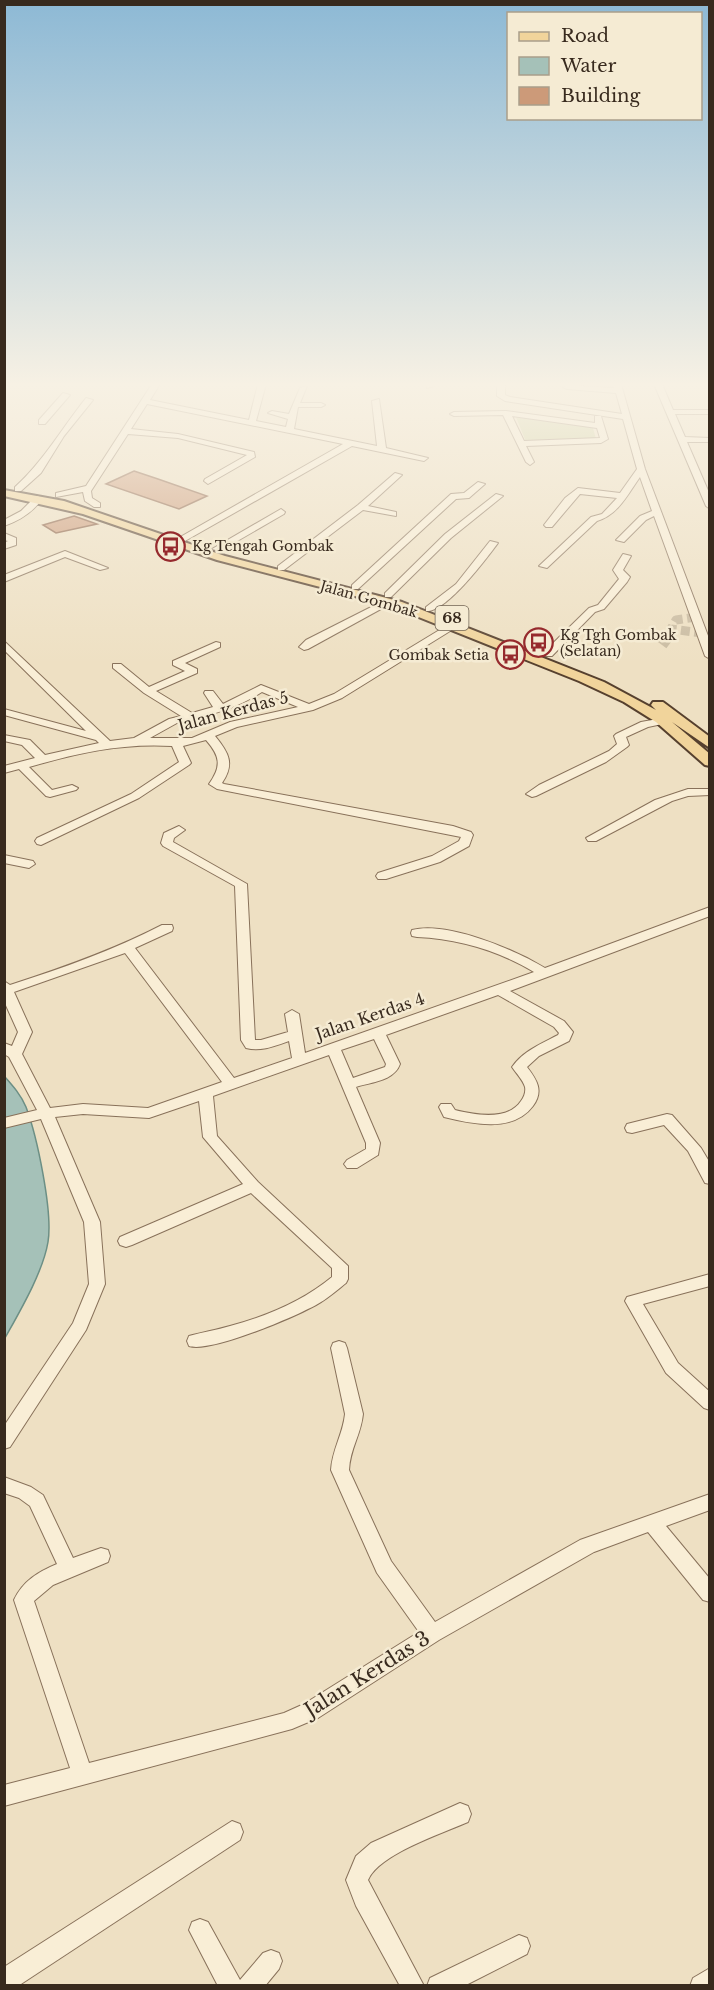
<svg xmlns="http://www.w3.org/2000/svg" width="714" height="1990" font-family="'Libre Baskerville',serif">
<rect width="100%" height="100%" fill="#eee0c3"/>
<polygon fill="#c7cc97" points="516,417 593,428 596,439 526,442"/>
<path fill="#a5c1b8" stroke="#6c8f85" stroke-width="1.5" d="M5,1077c8,9 16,18 21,30 11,29 27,105 22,135 -5,30 -28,69 -43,96z"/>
<g fill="#cc9a79" stroke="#875b40" stroke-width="1.5">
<polygon points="134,471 158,479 207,496 179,509 106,484"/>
<polygon points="74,516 97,524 56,533 43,525"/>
</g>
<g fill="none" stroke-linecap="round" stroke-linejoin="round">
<g stroke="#cabca2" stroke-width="9" stroke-dasharray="9 4.5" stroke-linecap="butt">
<polyline points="696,617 676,620 671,629 702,633"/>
<polyline points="667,638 673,630"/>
</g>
<polyline stroke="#cabca2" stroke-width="11" stroke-dasharray="11 6" stroke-linecap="butt" points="662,645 668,637"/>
<defs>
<g id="minor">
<polygon points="152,384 160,384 150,400 249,420 258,384 266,384 256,421 286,427 288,419 268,413 272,411 289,414 300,388 307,386 300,403 321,403 325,405 321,407 298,407 294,429 377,446 372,401 379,399 386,448 428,458 424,461 352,446 185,541 180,538 182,536 343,444 147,404 131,429 178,434 254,452 255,457 208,484 204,481 205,479 247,455 178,438 128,434 91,491 92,498 100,503 100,507 94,507 85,501 83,492 56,497 56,493 86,486"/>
<polygon points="426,384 434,384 434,386 427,388"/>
<path d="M497,384h8v11l5,2 112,17 -6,-21 -49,-4 -4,-2 4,-2 47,3 -1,-4h8l24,85 65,172v18l-5,-3 -51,-140 -8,4 -22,22 -8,-2 24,-24 12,-5 -12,-34c-12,17 -22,38 -43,44l-50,47 -8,-2 52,-49 11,-3 15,-16 -37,-4 -28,33h-6l-2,-2 21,-27 13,-10 42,5 17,-24 -14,-50 -118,-18 -8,-5z"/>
<polygon points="654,384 662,384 673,410 710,410 710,414 675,414 685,437 710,438 710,442 687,442 710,495 710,509 706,506"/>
<polygon points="63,393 70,395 45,424 39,424 39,420"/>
<path d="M86,398l7,2 -29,36 -23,37 -20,18h-6v-4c28,-25 47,-59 71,-89z"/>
<path d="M506,411l89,12v-7h6l7,23 -7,4 -75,3 8,16 -4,3 -4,-3 -23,-47 -49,1 -4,-2 4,-2zM512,416l85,12 3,10 -76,3z"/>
<polygon points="395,473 402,475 368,506 396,512 396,516 363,510 284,570 278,570 278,566 358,505"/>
<polygon points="478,482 485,484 469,498 456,499 358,589 352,589 352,585 451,494 464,493"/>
<polygon points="496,494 503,496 451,538 391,597 385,597 385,593 445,534"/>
<path d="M36,496l7,2c-10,14 -22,22 -39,28v-6l17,-9z"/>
<polygon points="281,509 285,512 284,514 220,551 212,549"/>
<polygon points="4,533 16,538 16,545 4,549 4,543 8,541 4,540"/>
<path d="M490,541l8,2c-12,16 -52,70 -72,68v-4l30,-23z"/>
<polygon points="65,551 108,568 100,570 65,557 4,582 4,575"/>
<polygon points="623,554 631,556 623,570 630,577 627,582 604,609 595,612 552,656 544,656 544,652 589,608 598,605 619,579 613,570"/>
<polygon points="387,599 390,600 390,604 308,649 304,650 299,647 306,640"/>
<path d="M451,623l5,3 -1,2 -113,70 -29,12 -76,17 -22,9c14,17 20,28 7,47l2,1 229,42 18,6 2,3 -4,11 -29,16 -54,17h-8l-2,-3 2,-3 54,-17 27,-15 2,-4 -244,-48 -8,-5c13,-18 11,-28 -3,-44l-23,6 8,17 -2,2 -50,33 -98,47 -4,-1 -2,-3 2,-3 94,-44 48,-32 -7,-16c-51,-3 -94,7 -143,21l23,23 20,-5 6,3 -2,2 -26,7 -4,-1 -27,-27 -15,4v-7l31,-8 -13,-13 -18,-4v-6l26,5 15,15 54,-12 -3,-3 -92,-25v-6l82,22 -82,-81v-9l106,100 24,-3 35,-19 12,-3 -37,-23 -31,-25v-4h8l28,23 36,-16 -12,-6v-4l43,-19 4,1v4l-35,16 12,6v4l-41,18 36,22 21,-6 -9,-14 1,-2h8l10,13 38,-19 48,19 25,-10zM262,692l36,15 -68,15 -38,16h-42l27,-15 20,-3 1,-2c23,-6 44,-13 64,-26z"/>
<polygon points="663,718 668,721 667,723 648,727 626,737 629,745 627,747 606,762 536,796 532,797 526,794 539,785 609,751 617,744 614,736 616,734 641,722"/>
<polygon points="688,789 710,789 710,795 688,796 672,801 596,841 588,841 586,838 655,800"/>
<path d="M179,826l6,4 -11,8 -1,4 74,42 8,156h6l27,-8 -3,-18 7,-4 7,4 6,39 229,-81c-37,-22 -75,-33 -117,-35l-5,-1 -1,-3 1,-3c36,-9 103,20 133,38l165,-61v9l-200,75 54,30 9,11 -4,9 -30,15 -12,11c10,13 17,24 6,39 -20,27 -61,18 -89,11l-5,-10 2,-3h10l4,6c20,5 53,11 66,-9 3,-4 5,-9 4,-14 -2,-7 -9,-14 -13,-20 11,-16 29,-23 46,-32l1,-2 -5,-6 -56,-32 -112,40 14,29c-6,17 -28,18 -44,23l24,56 -2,12 -21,13h-10l-3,-4 3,-4 19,-11v-6l-37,-88 -116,41 4,40 41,46 90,84v13l-2,4c-10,8 -19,16 -30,22 -22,12 -105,48 -127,41l-2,-5 2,-5c14,-4 28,-6 41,-10 37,-10 73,-25 102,-49v-9l-81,-75 -119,52 -6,2 -6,-2 -2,-4 2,-4 123,-53 -40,-47 -4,-36 -50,17 -66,-4 -28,3 45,105 5,62 -19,46 -76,117 -6,2v-23l69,-103 16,-39 -5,-62 -43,-103 -37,9v-10l33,-8 -28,-53 -5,-3v-11l8,3 6,-14 -14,-31v-20l6,4c53,-17 104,-35 152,-60h10l1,3 -1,3 -37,17 99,130 58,-20 -3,-17c-14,5 -28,11 -43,7l-5,-8 -6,-154 -72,-40 -2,-3 3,-10zM125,953l97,129 -74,26 -65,-4 -33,4 -28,-54 10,-22 -18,-40zM374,1039l12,25 -1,3 -32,11 -12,-28z"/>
<polygon points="4,855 33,861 35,864 29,868 4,863"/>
<polygon points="667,1114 672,1115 701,1148 710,1163 710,1184 705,1183 688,1151 664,1125 632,1133 627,1132 625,1128 627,1124"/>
<polygon points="710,1274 710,1286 643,1304 678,1363 710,1392 710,1410 704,1408 666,1373 625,1301 627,1297"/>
<path d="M339,1341l6,2 2,5 16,66c-2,21 -13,34 -14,56l42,91 44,61 145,-82 130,-46v16l-44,16 44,53v23l-7,-2 -55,-68 -54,20 -155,88 -121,78 -26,11 -288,77v-21l66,-17 -56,-168c9,-19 24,-28 43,-36l-27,-58 -11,-8 -15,-5v-16l27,10 12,8 30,63 28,-10 7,2 2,6 -2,6 -55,23 -19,16 55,162 195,-50 20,-9 115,-72 -42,-59 -46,-103c1,-20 12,-36 14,-56l-14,-66 2,-5z"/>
<path d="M460,1803l8,3 3,8 -3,8c-27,12 -89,32 -100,58l56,106h-24l-44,-80 -10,-26 10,-24 15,-13z"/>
<polygon points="232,1821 240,1824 243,1832 240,1840 18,1986 4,1986 4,1967"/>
<polygon points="200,1919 208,1922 240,1980 263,1953 271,1950 279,1953 282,1961 279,1969 265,1986 218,1986 189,1930 192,1922"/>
<polygon points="519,1935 527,1938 530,1946 527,1954 464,1986 427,1986 430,1978"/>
<polygon points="710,1968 710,1986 690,1986 693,1978"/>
</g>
<polygon id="major" points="4,490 64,501 225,556 402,602 604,682 656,710 651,705 653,702 663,702 710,737 710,748 672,722 710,754 710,766 705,765 656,722 624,702 579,681 411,614 355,596 217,560 83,514 4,496"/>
</defs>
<use href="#minor" stroke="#88715a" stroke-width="2"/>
<use href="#major" stroke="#56402e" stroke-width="4"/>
<use href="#minor" fill="#f9eed6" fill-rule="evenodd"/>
<use href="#major" fill="#f1d49b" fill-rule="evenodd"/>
</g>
<linearGradient id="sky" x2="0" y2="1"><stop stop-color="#8db9d5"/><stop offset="0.58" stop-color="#f7f1e4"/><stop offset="1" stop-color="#f7f1e4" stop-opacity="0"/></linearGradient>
<rect width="714" height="663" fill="url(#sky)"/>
<defs>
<symbol id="bus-ring" viewBox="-11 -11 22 22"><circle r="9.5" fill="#f5ebd3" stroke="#962a2d" stroke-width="1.5"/><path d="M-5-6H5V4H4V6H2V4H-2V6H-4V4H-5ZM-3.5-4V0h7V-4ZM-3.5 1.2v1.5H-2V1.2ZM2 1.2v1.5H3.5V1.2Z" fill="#962a2d"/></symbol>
</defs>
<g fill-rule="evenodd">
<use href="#bus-ring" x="154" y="530" width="33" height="33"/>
<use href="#bus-ring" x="522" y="626" width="33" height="33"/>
<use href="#bus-ring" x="494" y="638" width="33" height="33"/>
</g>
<g text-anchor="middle" stroke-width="5" stroke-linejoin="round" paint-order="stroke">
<g font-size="14" fill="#382a1e" stroke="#f5ebd3" text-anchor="start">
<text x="192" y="551">Kg Tengah Gombak</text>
<text x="560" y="640">Kg Tgh Gombak<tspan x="560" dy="16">(Selatan)</tspan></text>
<text x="489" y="660" text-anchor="end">Gombak Setia</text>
</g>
<g font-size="14" fill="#382a1e" stroke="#f5ebd3">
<text transform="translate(369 599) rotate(16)" y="5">Jalan Gombak</text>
</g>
<rect fill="#f5ebd3" stroke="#716454" stroke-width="1.5" x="435.5" y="606" width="33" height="24" rx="4.5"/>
<g font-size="15" font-weight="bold" fill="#382a1e">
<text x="452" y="623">68</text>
</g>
<g font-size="16" fill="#382a1e" stroke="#f5ebd3">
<text transform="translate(233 711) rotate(-15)" y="6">Jalan Kerdas 5</text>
<text transform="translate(370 1016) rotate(-19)" y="6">Jalan Kerdas 4</text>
</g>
<g font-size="20" fill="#382a1e" stroke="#f5ebd3">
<text transform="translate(367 1674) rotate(-32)" y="7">Jalan Kerdas 3</text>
</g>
</g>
<rect width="714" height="1990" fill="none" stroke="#382a1e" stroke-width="12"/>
<rect x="507" y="12" width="195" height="108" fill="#f5ebd3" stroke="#a99e8b" stroke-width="1.5"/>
<rect x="519" y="32" width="30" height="9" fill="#f1d49b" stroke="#a99e8b" stroke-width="1.5"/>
<text x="561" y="42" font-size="18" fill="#382a1e">Road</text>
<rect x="519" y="57" width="30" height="18" fill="#a5c1b8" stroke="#a99e8b" stroke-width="1.5"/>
<text x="561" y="72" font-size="18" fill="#382a1e">Water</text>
<rect x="519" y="87" width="30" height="18" fill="#cc9a79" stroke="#a99e8b" stroke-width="1.5"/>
<text x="561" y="102" font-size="18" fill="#382a1e">Building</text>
</svg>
